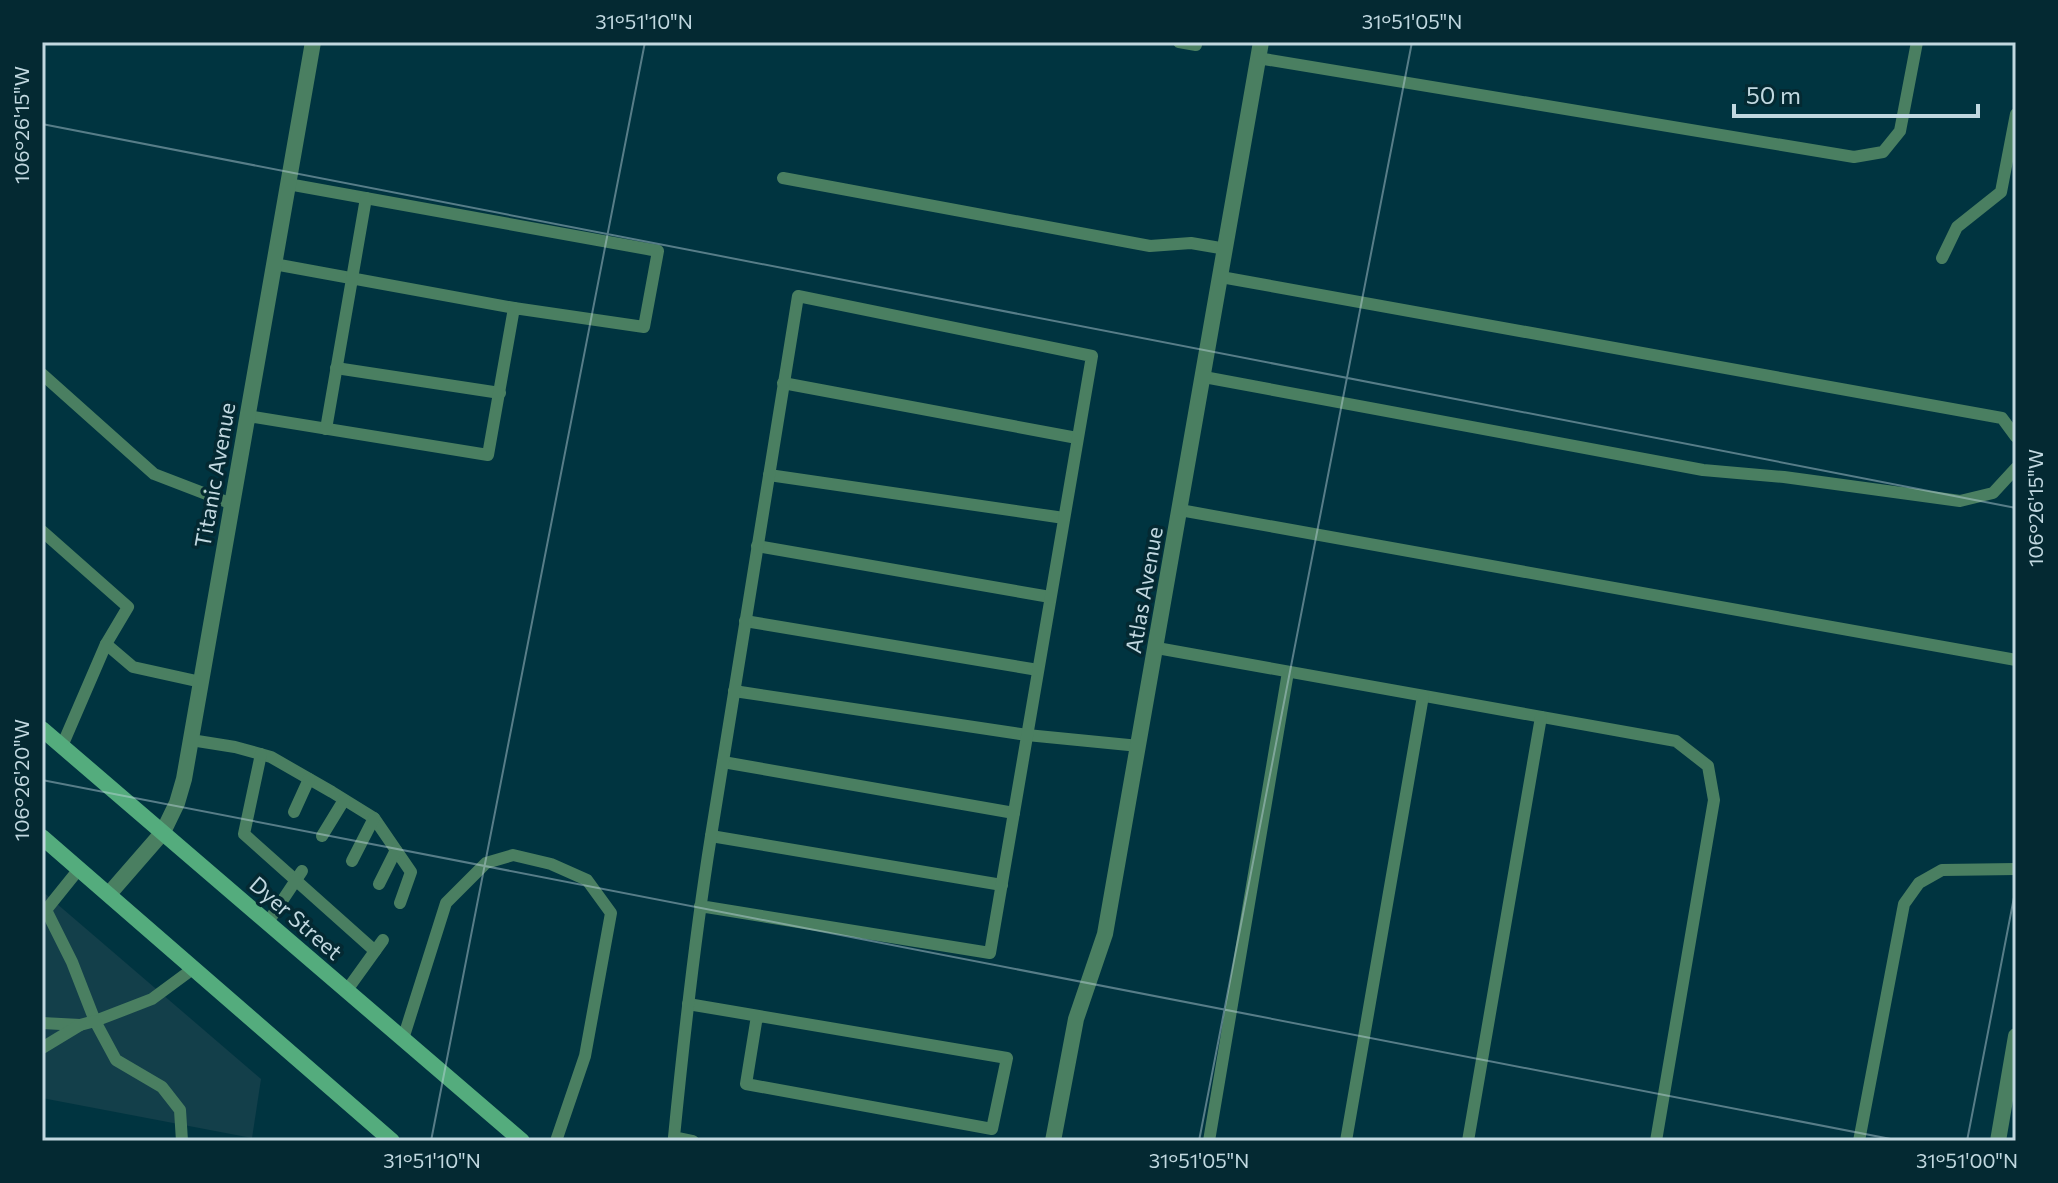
<svg xmlns="http://www.w3.org/2000/svg" width="2058" height="1183" font-family="Commissioner,sans-serif">
<rect width="100%" height="100%" fill="#003440"/>
<polygon fill="#133f4a" points="42,891 261,1079 252,1138 42,1098"/>
<g fill="none" stroke-linecap="round" stroke-linejoin="round">
<g stroke="#4a7f61" stroke-width="12">
<polyline points="1179,42 1196,45"/>
<polyline points="1258,58 1854,157 1883,152 1900,131 1917,42"/>
<polyline points="783,178 1150,246 1191,243 1226,249"/>
<polyline points="1942,258 1957,227 2001,192 2016,114"/>
<polyline points="274,264 514,308"/>
<polyline points="1221,277 2002,418 2016,437"/>
<polyline points="336,368 500,393"/>
<polyline points="42,374 154,474 232,504"/>
<polyline points="1204,377 1703,470 1784,477 1960,501 1993,493 2016,468"/>
<polyline points="783,383 1077,438"/>
<polyline points="248,416 488,455 514,308 644,327 658,251 288,184"/>
<polyline points="326,429 366,198"/>
<polyline points="769,475 1064,518"/>
<polyline points="1180,510 2016,660"/>
<polyline points="42,531 128,607 106,644 133,667 201,682"/>
<polyline points="757,546 1050,597"/>
<polyline points="745,621 1038,670"/>
<polyline points="1157,648 1676,741 1708,766 1714,800 1656,1141"/>
<polyline points="734,691 1027,735 1139,746"/>
<polyline points="191,740 235,747 271,757 332,792 374,818 411,872 400,903"/>
<polyline points="62,746 106,644"/>
<polyline points="261,754 244,834 375,951"/>
<polyline points="723,762 1014,813"/>
<polyline points="294,812 309,779"/>
<polyline points="322,836 344,800"/>
<polyline points="711,836 1002,885"/>
<polyline points="352,861 374,818"/>
<polyline points="379,884 396,850"/>
<polyline points="42,907 46,910 72,962 95,1021 152,999 194,968"/>
<polyline points="46,910 79,869"/>
<polyline points="268,922 302,871"/>
<polyline points="347,990 383,940"/>
<polyline points="688,1004 1007,1058 992,1129 746,1084 757,1016"/>
<polyline points="42,1023 80,1025"/>
<polyline points="403,1039 446,903 486,863 513,855 551,864 587,880 611,913 585,1056 556,1141"/>
<polyline points="42,1048 80,1025 95,1021 116,1060 162,1087 180,1110 182,1141"/>
<path d="M693,1141l-19,-4c10,-101 21,-201 37,-301l87,-540 294,60 -102,597 -290,-47"/>
<polyline points="1209,1141 1288,672"/>
<polyline points="1346,1141 1423,696"/>
<polyline points="1468,1141 1541,717"/>
<polyline points="1859,1141 1904,904 1919,883 1942,870 2016,869"/>
</g>
<g stroke="#4a7f61" stroke-width="16">
<polyline points="109,894 163,832 177,803 184,779 313,42"/>
<polyline points="1053,1141 1076,1019 1105,934 1261,42"/>
<polyline points="1998,1141 2016,1036"/>
</g>
<g stroke="#54ac7d" stroke-width="16">
<polyline points="42,729 522,1141"/>
<polyline points="42,837 392,1141"/>
</g>
</g>
<path fill="none" stroke="#c1d8e0" stroke-width="2" stroke-opacity="0.45" d="M42,124l1974,384M42,780l1859,361M431,1141l214,-1099M1199,1141l213,-1099M1967,1141l49,-254"/>
<g text-anchor="middle" stroke-width="7" stroke-linejoin="round" paint-order="stroke">
<g font-size="22" fill="#c1d8e0" stroke="#042932">
<text transform="translate(215 475) rotate(-80)" y="8">Titanic Avenue</text>
<text transform="translate(1144 590) rotate(-80)" y="8">Atlas Avenue</text>
<text transform="translate(296 918) rotate(41)" y="8">Dyer Street</text>
</g>
</g>
<rect width="2058" height="1183" fill="none" stroke="#042932" stroke-width="88"/>
<path d="M1734 104v12h244v-12" fill="none" stroke="#c1d8e0" stroke-width="4"/>
<text x="1746" y="104" font-size="24" fill="#c1d8e0" stroke="#042932" stroke-width="6" paint-order="stroke">50 m</text>
<rect x="44" y="44" width="1970" height="1095" fill="none" stroke="#c1d8e0" stroke-width="3"/>
<g font-size="20" text-anchor="middle" fill="#c1d8e0">
<text x="644" y="29">31°51'10"N</text>
<text x="1412" y="29">31°51'05"N</text>
<text transform="translate(22 125) rotate(-90)" y="7">106°26'15"W</text>
<text transform="translate(2036 508) rotate(-90)" y="7">106°26'15"W</text>
<text transform="translate(22 780) rotate(-90)" y="7">106°26'20"W</text>
<text x="432" y="1168">31°51'10"N</text>
<text x="1199" y="1168">31°51'05"N</text>
<text x="1967" y="1168">31°51'00"N</text>
</g>
</svg>
